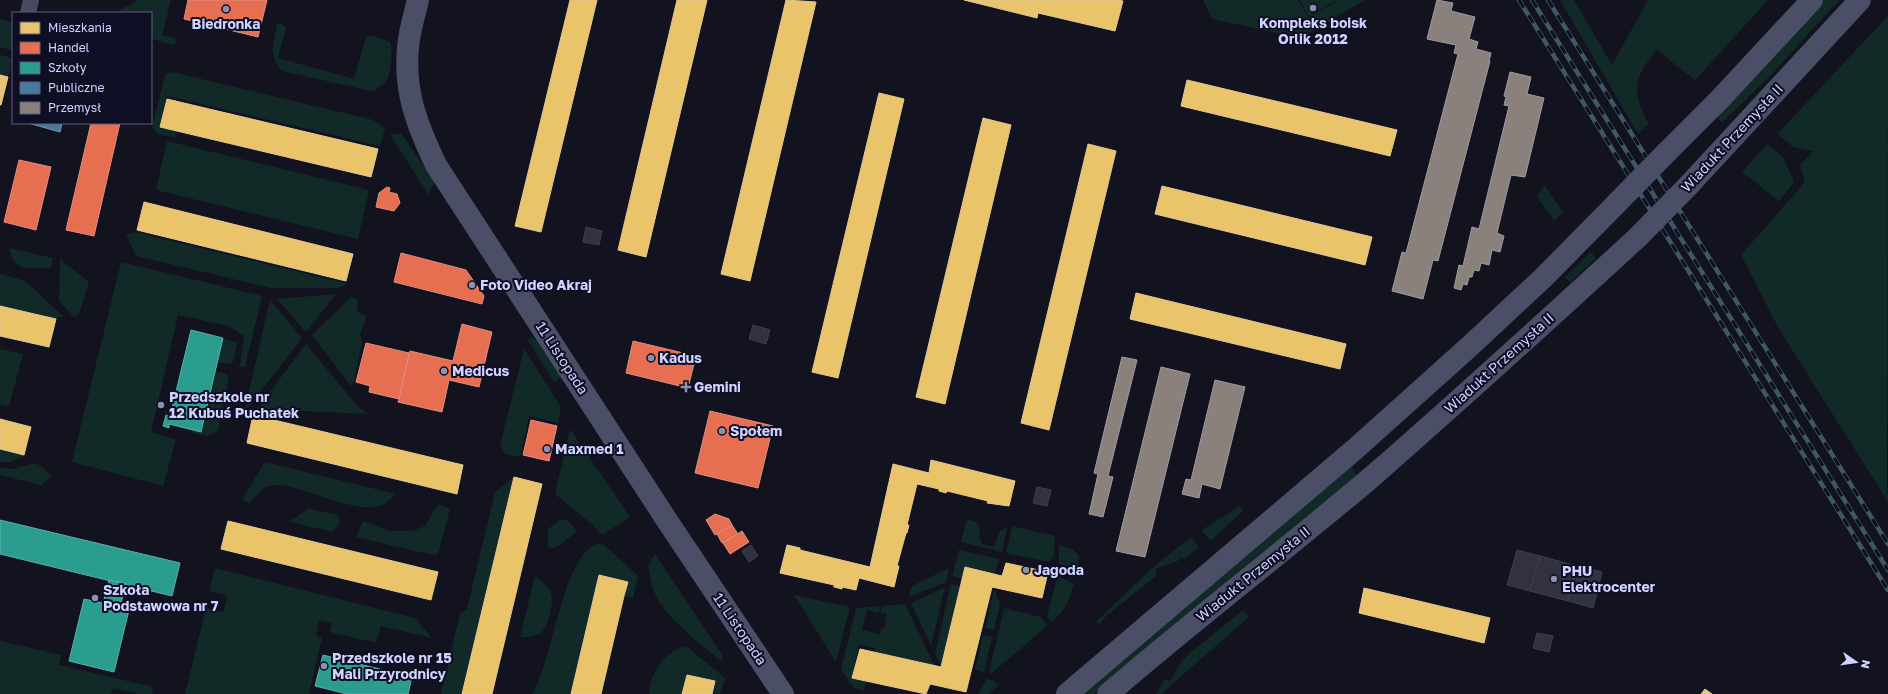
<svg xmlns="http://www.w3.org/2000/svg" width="1888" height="694" font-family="'Golos Text',sans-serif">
<rect width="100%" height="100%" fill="#13131f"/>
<g fill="#112a27">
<polygon points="138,0 171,0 162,35 176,39 175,45 151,39 151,13 115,13"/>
<polygon points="1203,0 1298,0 1308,17 1339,0 1365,0 1301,38 1212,19"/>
<polygon points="1300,0 1337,0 1308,16"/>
<path d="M1560,0h14l38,65 36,-65h120l-73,80 -38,-30c-24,27 -26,43 -8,74l-11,10z"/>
<polygon points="1824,0 1839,0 1772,74 1722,123 1716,115"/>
<polygon points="1888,16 1887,485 1888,502 1779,329 1741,255 1805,182 1800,165 1813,151 1793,147 1777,134"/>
<polygon points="0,19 13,22 13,50 0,47"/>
<path d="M280,22l6,6 -8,30 76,21 12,-42 5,-2 19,7c3,7 1,31 -3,38 -4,6 -9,9 -16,11l-89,-20c-14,-16 -8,-27 -5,-46z"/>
<polygon points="0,55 12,58 8,77 0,75"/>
<polygon points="172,72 373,120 385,128 380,146 167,96 160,127 176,131 175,138 158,134 152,127 165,75"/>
<polygon points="401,133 434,182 429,195 390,135"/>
<polygon points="167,141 369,190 358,239 156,190"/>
<polygon points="1767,144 1783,157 1794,182 1779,201 1742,172"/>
<polygon points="1544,185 1563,212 1554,221 1537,197"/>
<polygon points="135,232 348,284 338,288 271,288 136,256 126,234"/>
<polygon points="9,248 53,258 51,268 23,268 13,260"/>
<polygon points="1591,252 1596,258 1570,282 1565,277"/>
<polygon points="60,259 89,282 79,314 74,317 59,301"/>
<polygon points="121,262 262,296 245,367 240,367 244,336 229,326 178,315 151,432 176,440 163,486 72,462"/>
<polygon points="0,274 25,281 63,316 56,319 0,306"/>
<polygon points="336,294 306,332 277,299"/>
<polygon points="351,297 358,299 357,312 367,315 360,334 362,343 353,385 351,386 312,335"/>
<polygon points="270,300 302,338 244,413"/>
<polygon points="223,338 236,342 237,344 233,362 227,364 217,362"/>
<polygon points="532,338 536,340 561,377 554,382 527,339"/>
<polygon points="306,344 357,406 368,414 257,409"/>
<polygon points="0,349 23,354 9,406 0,404"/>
<polygon points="524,349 561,407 558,423 529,416 520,457 505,454 500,445"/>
<polygon points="215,371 225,373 229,377 218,430 208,436 192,433 193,430 201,432"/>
<polygon points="570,429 630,517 602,535 593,525 555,494"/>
<polygon points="0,449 24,455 23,457 9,462 0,462"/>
<path d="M265,462l131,32c-5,4 -10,10 -17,12 -28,10 -95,-32 -115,-18 -6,4 -10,11 -15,15l-6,-3 1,-4z"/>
<polygon points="35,463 44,468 51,477 41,485 0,475 0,468 12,469"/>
<polygon points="1350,466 1358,476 1221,586 1094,694 1082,694"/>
<polygon points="514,477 462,694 441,694 460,614 467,609 495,492"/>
<polygon points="438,504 450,509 438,554 432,555 356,537 363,521 389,531 412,531 425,526"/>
<polygon points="1240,506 1243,511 1210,541 1202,530"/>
<polygon points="308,509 338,515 340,523 333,532 289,522"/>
<path d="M967,519l9,3 4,5c-2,12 0,20 14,19l6,-15 7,-3 -5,24 -41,-10z"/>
<polygon points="560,520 568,520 577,532 558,546 552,549 548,547 548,529"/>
<polygon points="1012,526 1055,536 1054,555 1049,562 1006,553"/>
<polygon points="1191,537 1199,547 1184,559 1181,557 1178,561 1155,569 1157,575 1106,616 1100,624 1096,622 1151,569"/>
<path d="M599,543l4,1 35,32 -5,22 -9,-2 4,-14 -28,-7 -29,119h-39c21,-31 30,-141 67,-151z"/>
<polygon points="1059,545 1072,549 1079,555 1077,574 1059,564"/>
<polygon points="959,550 999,559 995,574 965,567 962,579 952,576"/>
<path d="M655,554l68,102 -2,5c-18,-15 -53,-42 -64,-63 -5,-10 -7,-21 -9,-33z"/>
<polygon points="215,568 415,618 432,638 381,626 376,643 330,632 332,623 319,620 316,636 322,638 309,694 185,694 206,608 223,612 228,596 209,591"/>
<polygon points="949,568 946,582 909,597 912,586"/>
<path d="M535,576c6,5 14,10 16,18 2,7 0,13 -1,19 -4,19 -10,25 -30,24z"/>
<path d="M1058,576l16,8c-5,16 -9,28 -23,38l-4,-6z"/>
<polygon points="951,584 960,586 941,667 935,653"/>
<polygon points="945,587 931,646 911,603"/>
<polygon points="994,589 1000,604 994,630 985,628"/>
<polygon points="794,595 850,607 836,662"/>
<polygon points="905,604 934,665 874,652 875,648 859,644 852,678 866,681 864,690 854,688 841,669 856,608 880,606 879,613 867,610 862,630 880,634 881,629 884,629 887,614 880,613 882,606"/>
<polygon points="1004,608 1041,617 1047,626 992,673 989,673"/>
<polygon points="1243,610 1249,617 1161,694 1156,694 1165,679 1170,681 1181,662 1190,653"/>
<polygon points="983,635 992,637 984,672 975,670"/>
<polygon points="0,641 61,655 59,665 153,687 152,694 138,694 113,688 111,694 0,694"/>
<path d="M686,646l39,32 -5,16 -7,-1 2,-12 -28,-6 -5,19h-33c2,-23 15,-42 37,-48z"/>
<polygon points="987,679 994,681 998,686 988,694 978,694"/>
</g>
<g fill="#e9c46a" stroke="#e2c897">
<polygon points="570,0 597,0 541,232 515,226"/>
<polygon points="677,0 707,0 646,257 618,250"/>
<polygon points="786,0 816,2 750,281 721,274"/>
<polygon points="964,0 1119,0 1123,1 1115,31 1038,13 1037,18"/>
<polygon points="0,75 8,77 1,105 0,105"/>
<polygon points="1187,80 1397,130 1390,156 1181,106"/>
<polygon points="879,93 904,99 838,378 812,372"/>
<polygon points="167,99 378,149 371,177 160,127"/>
<polygon points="983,118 1011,125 945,404 916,397"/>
<polygon points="1088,144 1116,151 1049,430 1021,423"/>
<polygon points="1162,186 1372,237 1365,265 1155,214"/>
<polygon points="144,202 353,254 346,281 137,230"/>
<polygon points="1136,293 1346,344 1340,369 1130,319"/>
<polygon points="0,306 56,319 49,347 0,336"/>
<polygon points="253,415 463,465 457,494 247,443"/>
<polygon points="0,419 31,427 24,455 0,449"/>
<polygon points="931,460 1015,481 1009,506 987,503 988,501 947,491 946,493 939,491 939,489 917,484 907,525 909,525 907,533 906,533 897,566 899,566 894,587 859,578 856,590 842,587 842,589 834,587 834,585 780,573 787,545 800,548 800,550 870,567 893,464 929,473"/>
<polygon points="514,477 542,484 492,694 462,694"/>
<polygon points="228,521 438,572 431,600 221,549"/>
<polygon points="1006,563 1048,572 1042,598 992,587 966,692 930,684 926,694 852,678 860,649 941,667 965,567 1002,576"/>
<polygon points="599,575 628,582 624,596 601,694 571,694"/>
<polygon points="1364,588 1490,618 1484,643 1359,613"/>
<polygon points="687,675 715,681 712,694 682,694"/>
<polygon points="1705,689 1712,694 1701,694"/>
</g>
<g fill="#e76f51" stroke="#e08d85">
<polygon points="188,0 267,0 258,37 184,19"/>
<polygon points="91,123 120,123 94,236 66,230"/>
<polygon points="19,160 51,167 36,230 4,222"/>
<polygon points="387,187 390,188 389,192 397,194 400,203 394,211 376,207 379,193"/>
<polygon points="401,253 466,270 484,296 482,304 394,282"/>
<polygon points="462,324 492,332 479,387 449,380 442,412 398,402 410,351 453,361"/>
<polygon points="633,341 696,356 688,388 626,373"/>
<polygon points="366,343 409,353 399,399 369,392 370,386 356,382"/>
<polygon points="710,411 773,426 758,488 695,473"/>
<polygon points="531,420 557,426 549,461 523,455"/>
<polygon points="715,514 729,519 732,525 715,535 706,520"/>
<polygon points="732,525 738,534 722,543 717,534"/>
<polygon points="742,531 749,542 730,554 723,543"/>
</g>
<g fill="#2a9d8f" stroke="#5cadb1">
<polygon points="191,330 223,338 201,432 169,424 169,428 163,426 166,415 170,416"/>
<polygon points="0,520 180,563 172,596 0,554"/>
<polygon points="109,580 126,584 120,607 129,610 114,672 69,661 84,599 103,603"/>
<polygon points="323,655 412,677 408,694 347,694 315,686"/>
</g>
<polygon fill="#457b9d" stroke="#6f95ba" points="28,123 62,123 60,132"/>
<g fill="#8a817c" stroke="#9f9aa3">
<polygon points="1437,0 1453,3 1451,11 1475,17 1469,39 1478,42 1476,49 1491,53 1489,61 1490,61 1438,261 1433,260 1423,299 1392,291 1402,252 1406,253 1458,54 1454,53 1456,45 1427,39"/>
<polygon points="1510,72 1531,77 1527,94 1544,98 1525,177 1511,175 1497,233 1504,236 1500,252 1492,250 1489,265 1481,263 1479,271 1474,270 1472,277 1469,277 1467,285 1463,284 1461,290 1454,288 1459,265 1463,266 1472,227 1479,229 1509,106 1504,105 1506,97 1504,96"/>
<polygon points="1122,357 1137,360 1108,476 1113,477 1103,517 1089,514 1098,474 1094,473"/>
<polygon points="1161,367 1190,374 1145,557 1116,551"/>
<polygon points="1215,380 1245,387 1220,489 1202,484 1199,498 1182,494 1186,479 1191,480"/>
</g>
<g fill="#313141" stroke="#3d3e53">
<polygon points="586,227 602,231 599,245 583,242"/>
<polygon points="753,325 770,330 766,344 749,339"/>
<polygon points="1037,487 1051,490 1047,506 1033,503"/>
<polygon points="751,545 758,556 749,562 742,551"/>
<polygon points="1517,550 1540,556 1530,591 1507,585"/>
<polygon points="1540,556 1577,566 1568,601 1530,591"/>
<polygon points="1577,566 1602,572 1593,608 1568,601"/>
<polygon points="1537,633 1553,636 1549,652 1533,648"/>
</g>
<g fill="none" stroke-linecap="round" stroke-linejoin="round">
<polyline stroke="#484a60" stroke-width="16" points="28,13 31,0"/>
<g stroke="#4a4e66" stroke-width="22">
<path d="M418,0c-3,13 -7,26 -9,39 -7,48 7,84 27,126l232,357 115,172"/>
<polyline points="1667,152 1720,99 1812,0"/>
<polyline points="1688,186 1860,0"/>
<polyline points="1067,694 1354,450 1470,346 1543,278 1617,203"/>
<path d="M1108,694c87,-75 179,-145 266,-219 89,-78 177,-158 264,-238"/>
</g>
<defs>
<g id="rail">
<polyline points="1519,0 1888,590"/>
<polyline points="1532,0 1888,570"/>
<polyline points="1548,0 1888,544"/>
</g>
</defs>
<use href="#rail" stroke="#3e5965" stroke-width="4.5"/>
<use href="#rail" stroke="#0e0e24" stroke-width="3" stroke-dasharray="9" stroke-linecap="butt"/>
<g stroke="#4a4e66" stroke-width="22">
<polyline points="1617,203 1667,152"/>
<polyline points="1638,237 1688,186"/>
</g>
</g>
<g fill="#8e90b1" stroke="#0e0e24" stroke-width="1.5">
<circle cx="1313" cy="8" r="4"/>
<circle cx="226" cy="9" r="4"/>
<circle cx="472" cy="285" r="4"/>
<circle cx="651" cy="358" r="4"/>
<circle cx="444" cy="371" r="4"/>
<path d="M684 381h4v4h4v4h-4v4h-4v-4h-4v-4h4z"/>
<circle cx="161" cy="405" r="4"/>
<circle cx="722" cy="431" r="4"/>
<circle cx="547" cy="449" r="4"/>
<circle cx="1026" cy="570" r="4"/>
<circle cx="1554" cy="579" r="4"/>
<circle cx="95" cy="598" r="4"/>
<circle cx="324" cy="666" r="4"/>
</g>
<g text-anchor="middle" stroke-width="4" stroke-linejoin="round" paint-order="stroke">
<g font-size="14" font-weight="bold" fill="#d0d3ff" stroke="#0e0e24" text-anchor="start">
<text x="1313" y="28" text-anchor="middle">Kompleks boisk<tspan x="1313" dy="16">Orlik 2012</tspan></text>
<text x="226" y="29" text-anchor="middle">Biedronka</text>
<text x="480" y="290">Foto Video Akraj</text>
<text x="659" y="363">Kadus</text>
<text x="452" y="376">Medicus</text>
<text x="694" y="392">Gemini</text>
<text x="169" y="402">Przedszkole nr<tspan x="169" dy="16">12 Kubuś Puchatek</tspan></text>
<text x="730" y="436">Społem</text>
<text x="555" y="454">Maxmed 1</text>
<text x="1034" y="575">Jagoda</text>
<text x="1562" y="576">PHU<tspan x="1562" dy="16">Elektrocenter</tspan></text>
<text x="103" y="595">Szkoła<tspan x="103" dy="16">Podstawowa nr 7</tspan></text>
<text x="332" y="663">Przedszkole nr 15<tspan x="332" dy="16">Mali Przyrodnicy</tspan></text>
</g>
<g font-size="14" fill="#d0d3ff" stroke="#0e0e24">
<text transform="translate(1732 138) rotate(-47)" y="5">Wiadukt Przemysła II</text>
<text transform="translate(562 358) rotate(57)" y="5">11 Listopada</text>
<text transform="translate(1499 363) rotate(-42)" y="5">Wiadukt Przemysła II</text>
<text transform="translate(1253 574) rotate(-39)" y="5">Wiadukt Przemysła II</text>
<text transform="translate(740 629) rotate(56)" y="5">11 Listopada</text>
</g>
</g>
<rect x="12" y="12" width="140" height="112" fill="#0e0e24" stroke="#5c5d7c"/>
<rect x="20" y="22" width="20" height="12" fill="#e9c46a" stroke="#5c5d7c"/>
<text x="48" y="32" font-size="12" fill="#d0d3ff">Mieszkania</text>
<rect x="20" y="42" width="20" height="12" fill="#e76f51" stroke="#5c5d7c"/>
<text x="48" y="52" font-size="12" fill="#d0d3ff">Handel</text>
<rect x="20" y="62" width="20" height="12" fill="#2a9d8f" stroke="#5c5d7c"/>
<text x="48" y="72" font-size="12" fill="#d0d3ff">Szkoły</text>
<rect x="20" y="82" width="20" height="12" fill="#457b9d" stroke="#5c5d7c"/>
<text x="48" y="92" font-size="12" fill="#d0d3ff">Publiczne</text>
<rect x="20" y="102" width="20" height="12" fill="#8a817c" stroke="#5c5d7c"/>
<text x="48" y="112" font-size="12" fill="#d0d3ff">Przemysł</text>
<g transform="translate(1856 662) rotate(103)" stroke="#0e0e24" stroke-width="3" paint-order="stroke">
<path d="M0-3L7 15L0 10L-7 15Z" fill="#d0d3ff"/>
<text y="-6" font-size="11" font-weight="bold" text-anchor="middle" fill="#d0d3ff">N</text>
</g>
</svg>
